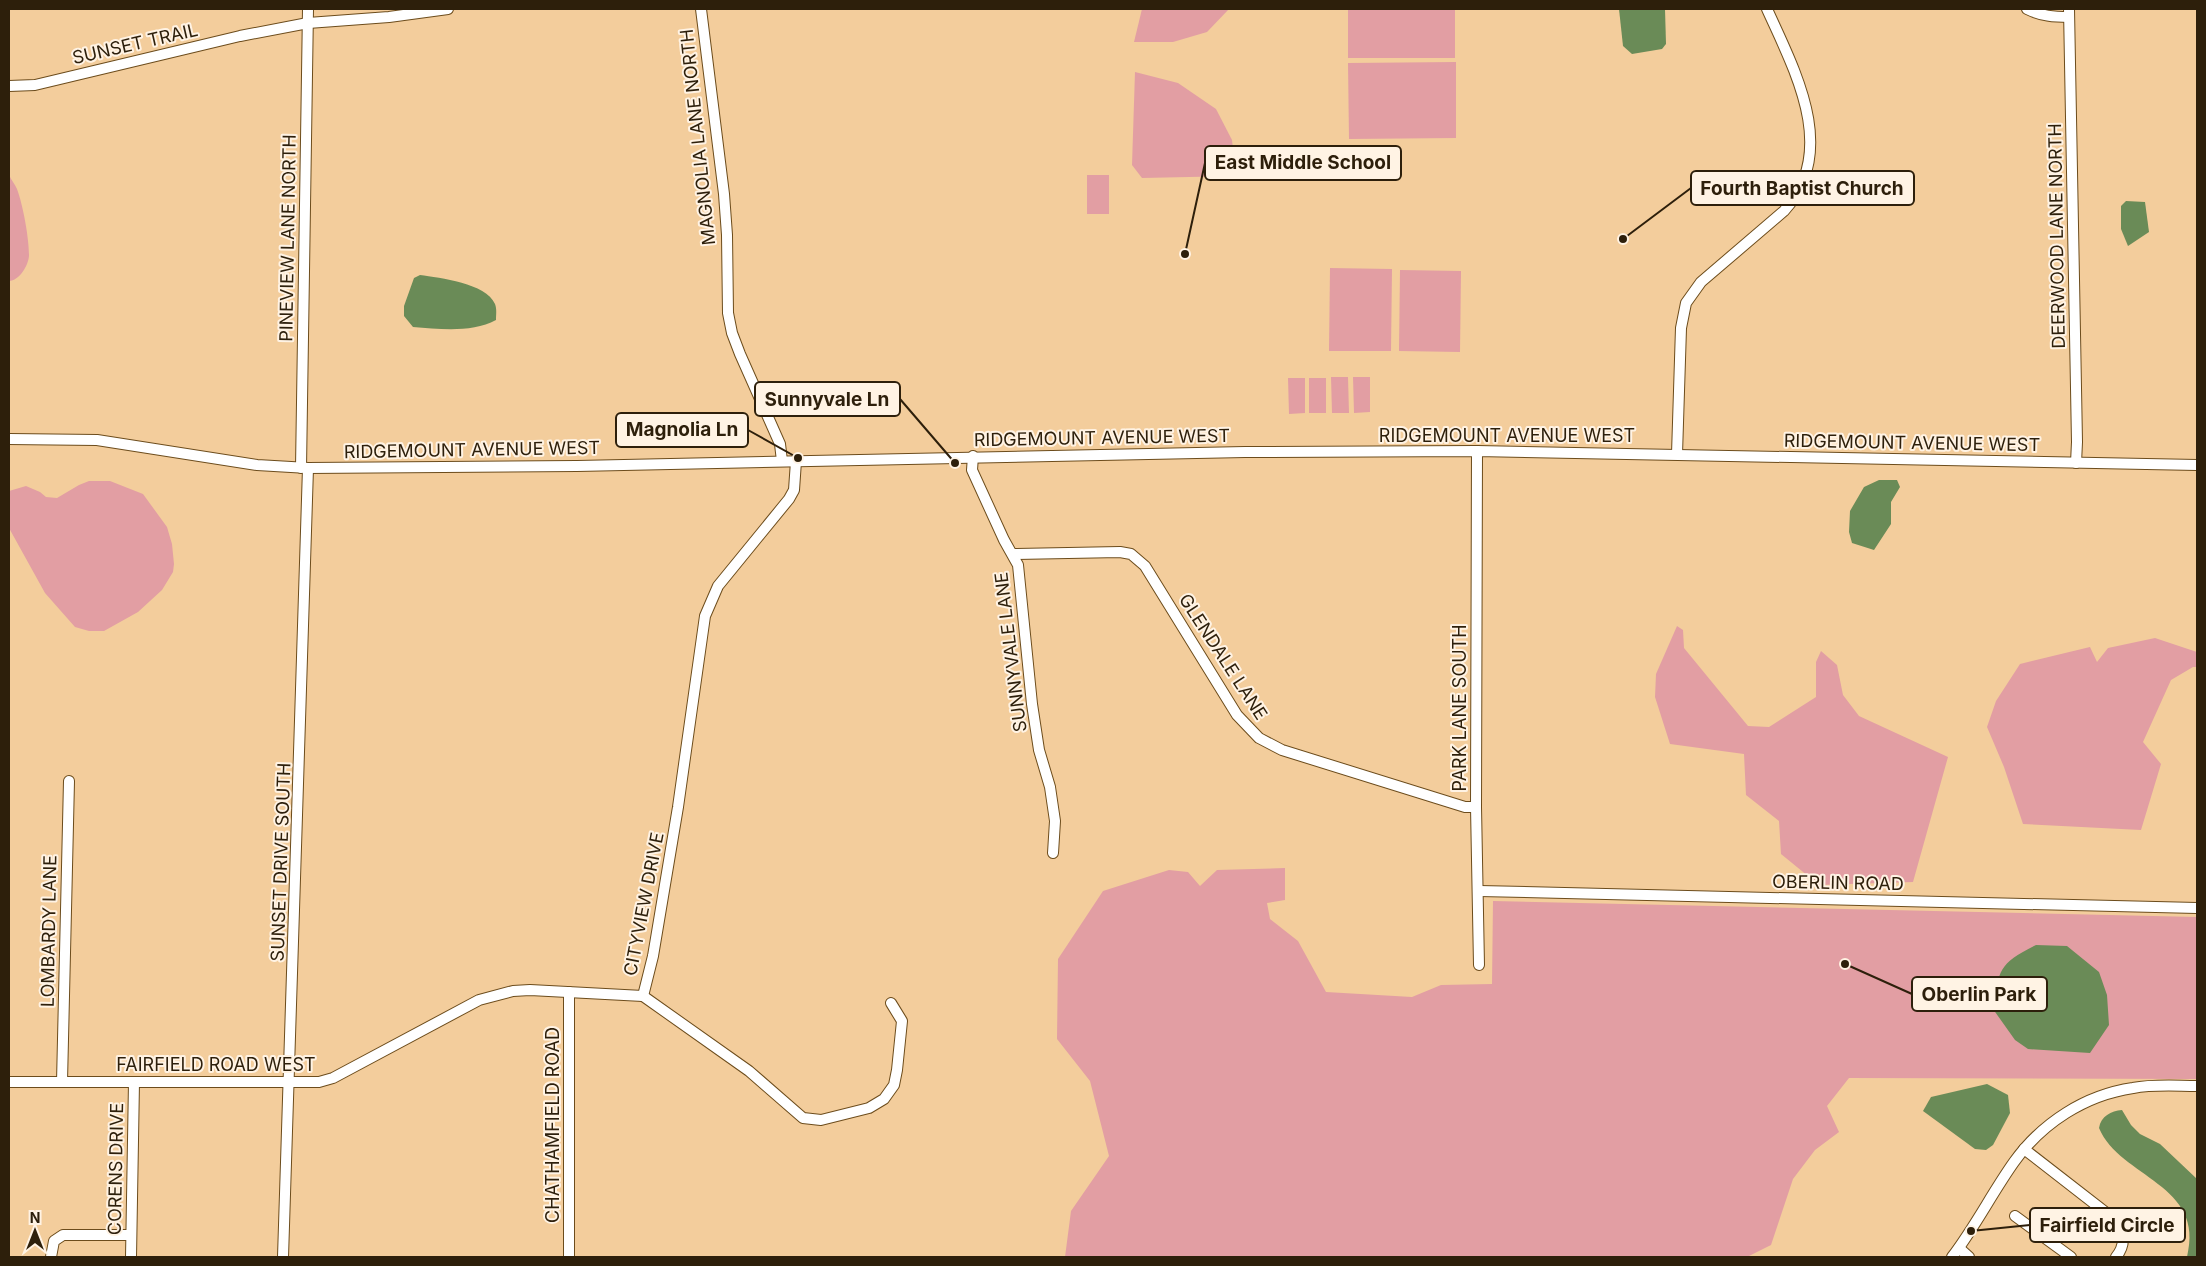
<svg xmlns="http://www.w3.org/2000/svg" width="2206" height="1266" font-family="Inter,sans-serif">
<rect width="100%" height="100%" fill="#f3cd9c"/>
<g fill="#e29ea3">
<polygon points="1142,9 1229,9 1207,32 1173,42 1134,42"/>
<rect x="1348" y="9" width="107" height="49"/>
<polygon points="1456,62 1456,138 1349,139 1348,63"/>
<polygon points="1135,72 1178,83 1216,109 1232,140 1236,176 1142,178 1132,165"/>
<path d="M9,175c2,5 6,9 8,14 6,16 12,49 12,66 0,10 -10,26 -20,26z"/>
<rect x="1087" y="175" width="22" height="39"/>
<polygon points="1330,268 1392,269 1391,351 1329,351"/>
<polygon points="1400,270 1461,271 1460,352 1399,351"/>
<polygon points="1331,377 1348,377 1349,413 1332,413"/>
<polygon points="1353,377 1370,377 1370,412 1354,413"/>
<polygon points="1288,378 1305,378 1305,413 1289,414"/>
<rect x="1309" y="378" width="17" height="35"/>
<polygon points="89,481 110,481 143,494 167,527 172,544 174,564 173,572 162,590 138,612 104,631 89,631 75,627 45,593 9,528 9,491 26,486 40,492 46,497 57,498 79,485"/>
<polygon points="1677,626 1683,630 1684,648 1748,726 1769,727 1816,697 1816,662 1821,651 1837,665 1843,695 1859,716 1948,757 1913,882 1819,885 1781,854 1779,821 1746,795 1744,754 1670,744 1655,697 1656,674"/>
<polygon points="2155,638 2197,652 2197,667 2193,667 2171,680 2143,742 2161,764 2141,830 2023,824 2004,767 1987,727 1996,701 2020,664 2090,647 2097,662 2108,648"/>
<polygon points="1285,868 1285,900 1267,903 1270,919 1298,941 1326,992 1412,997 1441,985 1492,984 1493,901 2197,917 2197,1079 1849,1078 1827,1106 1839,1132 1815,1150 1793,1179 1771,1245 1747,1257 1065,1257 1071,1211 1109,1156 1090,1081 1057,1039 1058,959 1103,891 1169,870 1188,872 1200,886 1217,870"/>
</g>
<g fill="#6a8b57">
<polygon points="1619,9 1665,9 1666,44 1662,49 1632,54 1623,46"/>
<polygon points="2126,201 2145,202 2149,232 2128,246 2121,229 2121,206"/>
<path d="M420,275c20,3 66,8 75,29 2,5 1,11 1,16 -24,13 -56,9 -83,7l-9,-11v-10l10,-28z"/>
<polygon points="1879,480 1897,480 1900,487 1891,502 1891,524 1874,550 1852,543 1849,532 1850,511 1864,487"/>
<path d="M2036,945l31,1 32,26 8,23 2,30 -19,28 -62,-4 -13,-9 -22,-31c6,-41 6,-45 43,-64z"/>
<polygon points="1987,1084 2008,1095 2010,1113 1993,1145 1986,1150 1975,1149 1923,1111 1931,1097"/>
<path d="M2122,1110l9,15 9,9 20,10 37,35v78h-10c19,-73 -67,-79 -88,-129 2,-12 12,-17 23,-18z"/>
</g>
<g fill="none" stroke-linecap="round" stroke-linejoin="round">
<defs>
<g id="minor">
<polyline points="701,9 724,194 727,235 728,313 732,333 740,354 780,444 782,461"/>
<path d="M2027,9c14,7 27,8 42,8"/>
<polyline points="2069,9 2077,442 2076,463"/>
<polyline points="9,86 35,85 240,36 308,23 389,17 448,9"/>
<polyline points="9,439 97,440 257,465 308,468 577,466 1245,452 1477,451 2197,465"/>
<polyline points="1477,451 1476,807 1479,965"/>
<path d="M1677,454l4,-126 5,-25 15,-21 83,-71c55,-60 11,-140 -17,-202"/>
<polyline points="973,456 972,470 1004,540 1018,565 1032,704 1039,750 1050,787 1055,821 1053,853"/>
<polyline points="301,468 308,9"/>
<polyline points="1013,554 1120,552 1131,554 1145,566 1237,715 1259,738 1282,750 1465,807 1476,807"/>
<polyline points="1479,891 2197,908"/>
<polyline points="569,992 569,1257"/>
<polyline points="643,996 653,956 678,807 705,616 718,586 789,499 794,490 796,461"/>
<polyline points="643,996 749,1071 803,1118 821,1120 869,1108 884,1099 894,1085 897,1070 902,1021 891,1003"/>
<polyline points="9,1082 319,1082 333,1078 479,1000 513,991 530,990 643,996"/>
<polyline points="62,1082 69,781"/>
<path d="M2024,1149l94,73c7,13 7,24 -2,35"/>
<polyline points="2015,1216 2071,1257"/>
<polyline points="1959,1248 1969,1257"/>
<polyline points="51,1257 54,1241 63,1235 131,1235"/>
<polyline points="131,1257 134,1082"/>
<polyline points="283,1257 308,468"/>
<path d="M1952,1257c23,-30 40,-64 62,-95 28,-39 71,-67 119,-74 21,-4 43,-2 64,-2"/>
</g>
</defs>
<use href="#minor" stroke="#6c4c1c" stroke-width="12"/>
<use href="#minor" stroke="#fff" stroke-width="10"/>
</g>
<g text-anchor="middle" stroke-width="4" stroke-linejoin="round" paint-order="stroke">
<g font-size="18" fill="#2d1f0b" stroke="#fff3e4">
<text transform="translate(135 44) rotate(-13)" y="6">SUNSET TRAIL</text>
<text transform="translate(698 137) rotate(-96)" y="6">MAGNOLIA LANE NORTH</text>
<text transform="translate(2057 236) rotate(-91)" y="6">DEERWOOD LANE NORTH</text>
<text transform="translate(288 238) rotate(-89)" y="6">PINEVIEW LANE NORTH</text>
<text x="1507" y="442">RIDGEMOUNT AVENUE WEST</text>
<text transform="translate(1102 438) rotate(-1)" y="6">RIDGEMOUNT AVENUE WEST</text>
<text transform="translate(1912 443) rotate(1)" y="6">RIDGEMOUNT AVENUE WEST</text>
<text transform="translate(472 450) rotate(-1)" y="6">RIDGEMOUNT AVENUE WEST</text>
<text transform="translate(1011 652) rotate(-97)" y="6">SUNNYVALE LANE</text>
<text transform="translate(1223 657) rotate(57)" y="6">GLENDALE LANE</text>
<text transform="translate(1460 708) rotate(-90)" y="6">PARK LANE SOUTH</text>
<text transform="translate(281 862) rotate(-88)" y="6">SUNSET DRIVE SOUTH</text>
<text transform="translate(1838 883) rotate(1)" y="6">OBERLIN ROAD</text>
<text transform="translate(644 904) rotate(-79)" y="6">CITYVIEW DRIVE</text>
<text transform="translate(49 931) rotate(-89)" y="6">LOMBARDY LANE</text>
<text x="216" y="1071">FAIRFIELD ROAD WEST</text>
<text transform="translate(553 1125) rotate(-90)" y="6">CHATHAMFIELD ROAD</text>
<text transform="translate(116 1169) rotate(-89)" y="6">CORENS DRIVE</text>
</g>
</g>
<path fill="none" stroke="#2d1f0b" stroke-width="2" d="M1185 254L1205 163M1623 239L1691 188M955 463L900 399M798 458L748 430M1845 964L1912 994M1971 1231L2030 1225"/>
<g fill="#2d1f0b" stroke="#fff3e4" stroke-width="2">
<circle cx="1185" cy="254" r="5"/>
<circle cx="1623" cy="239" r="5"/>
<circle cx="955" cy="463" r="5"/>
<circle cx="798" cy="458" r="5"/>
<circle cx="1845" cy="964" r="5"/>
<circle cx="1971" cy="1231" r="5"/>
</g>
<g fill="#fff3e4" stroke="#2d1f0b" stroke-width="2">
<rect x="1205" y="146" width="196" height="34" rx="5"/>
<rect x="1691" y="171" width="223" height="34" rx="5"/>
<rect x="755" y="382" width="145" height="34" rx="5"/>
<rect x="616" y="413" width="132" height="34" rx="5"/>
<rect x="1912" y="977" width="135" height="34" rx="5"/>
<rect x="2030" y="1208" width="155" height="34" rx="5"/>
</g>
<g font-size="19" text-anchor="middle" font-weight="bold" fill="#2d1f0b">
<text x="1303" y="169">East Middle School</text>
<text x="1802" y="195">Fourth Baptist Church</text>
<text x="827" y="406">Sunnyvale Ln</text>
<text x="682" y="436">Magnolia Ln</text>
<text x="1979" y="1001">Oberlin Park</text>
<text x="2107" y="1232">Fairfield Circle</text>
</g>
<rect width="2206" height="1266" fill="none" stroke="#2d1f0b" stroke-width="20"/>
<g transform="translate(35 1231)" stroke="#fff3e4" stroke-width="4" paint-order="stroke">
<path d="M0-4L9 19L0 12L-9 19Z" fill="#2d1f0b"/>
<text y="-8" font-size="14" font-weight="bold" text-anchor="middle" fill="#2d1f0b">N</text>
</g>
</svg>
